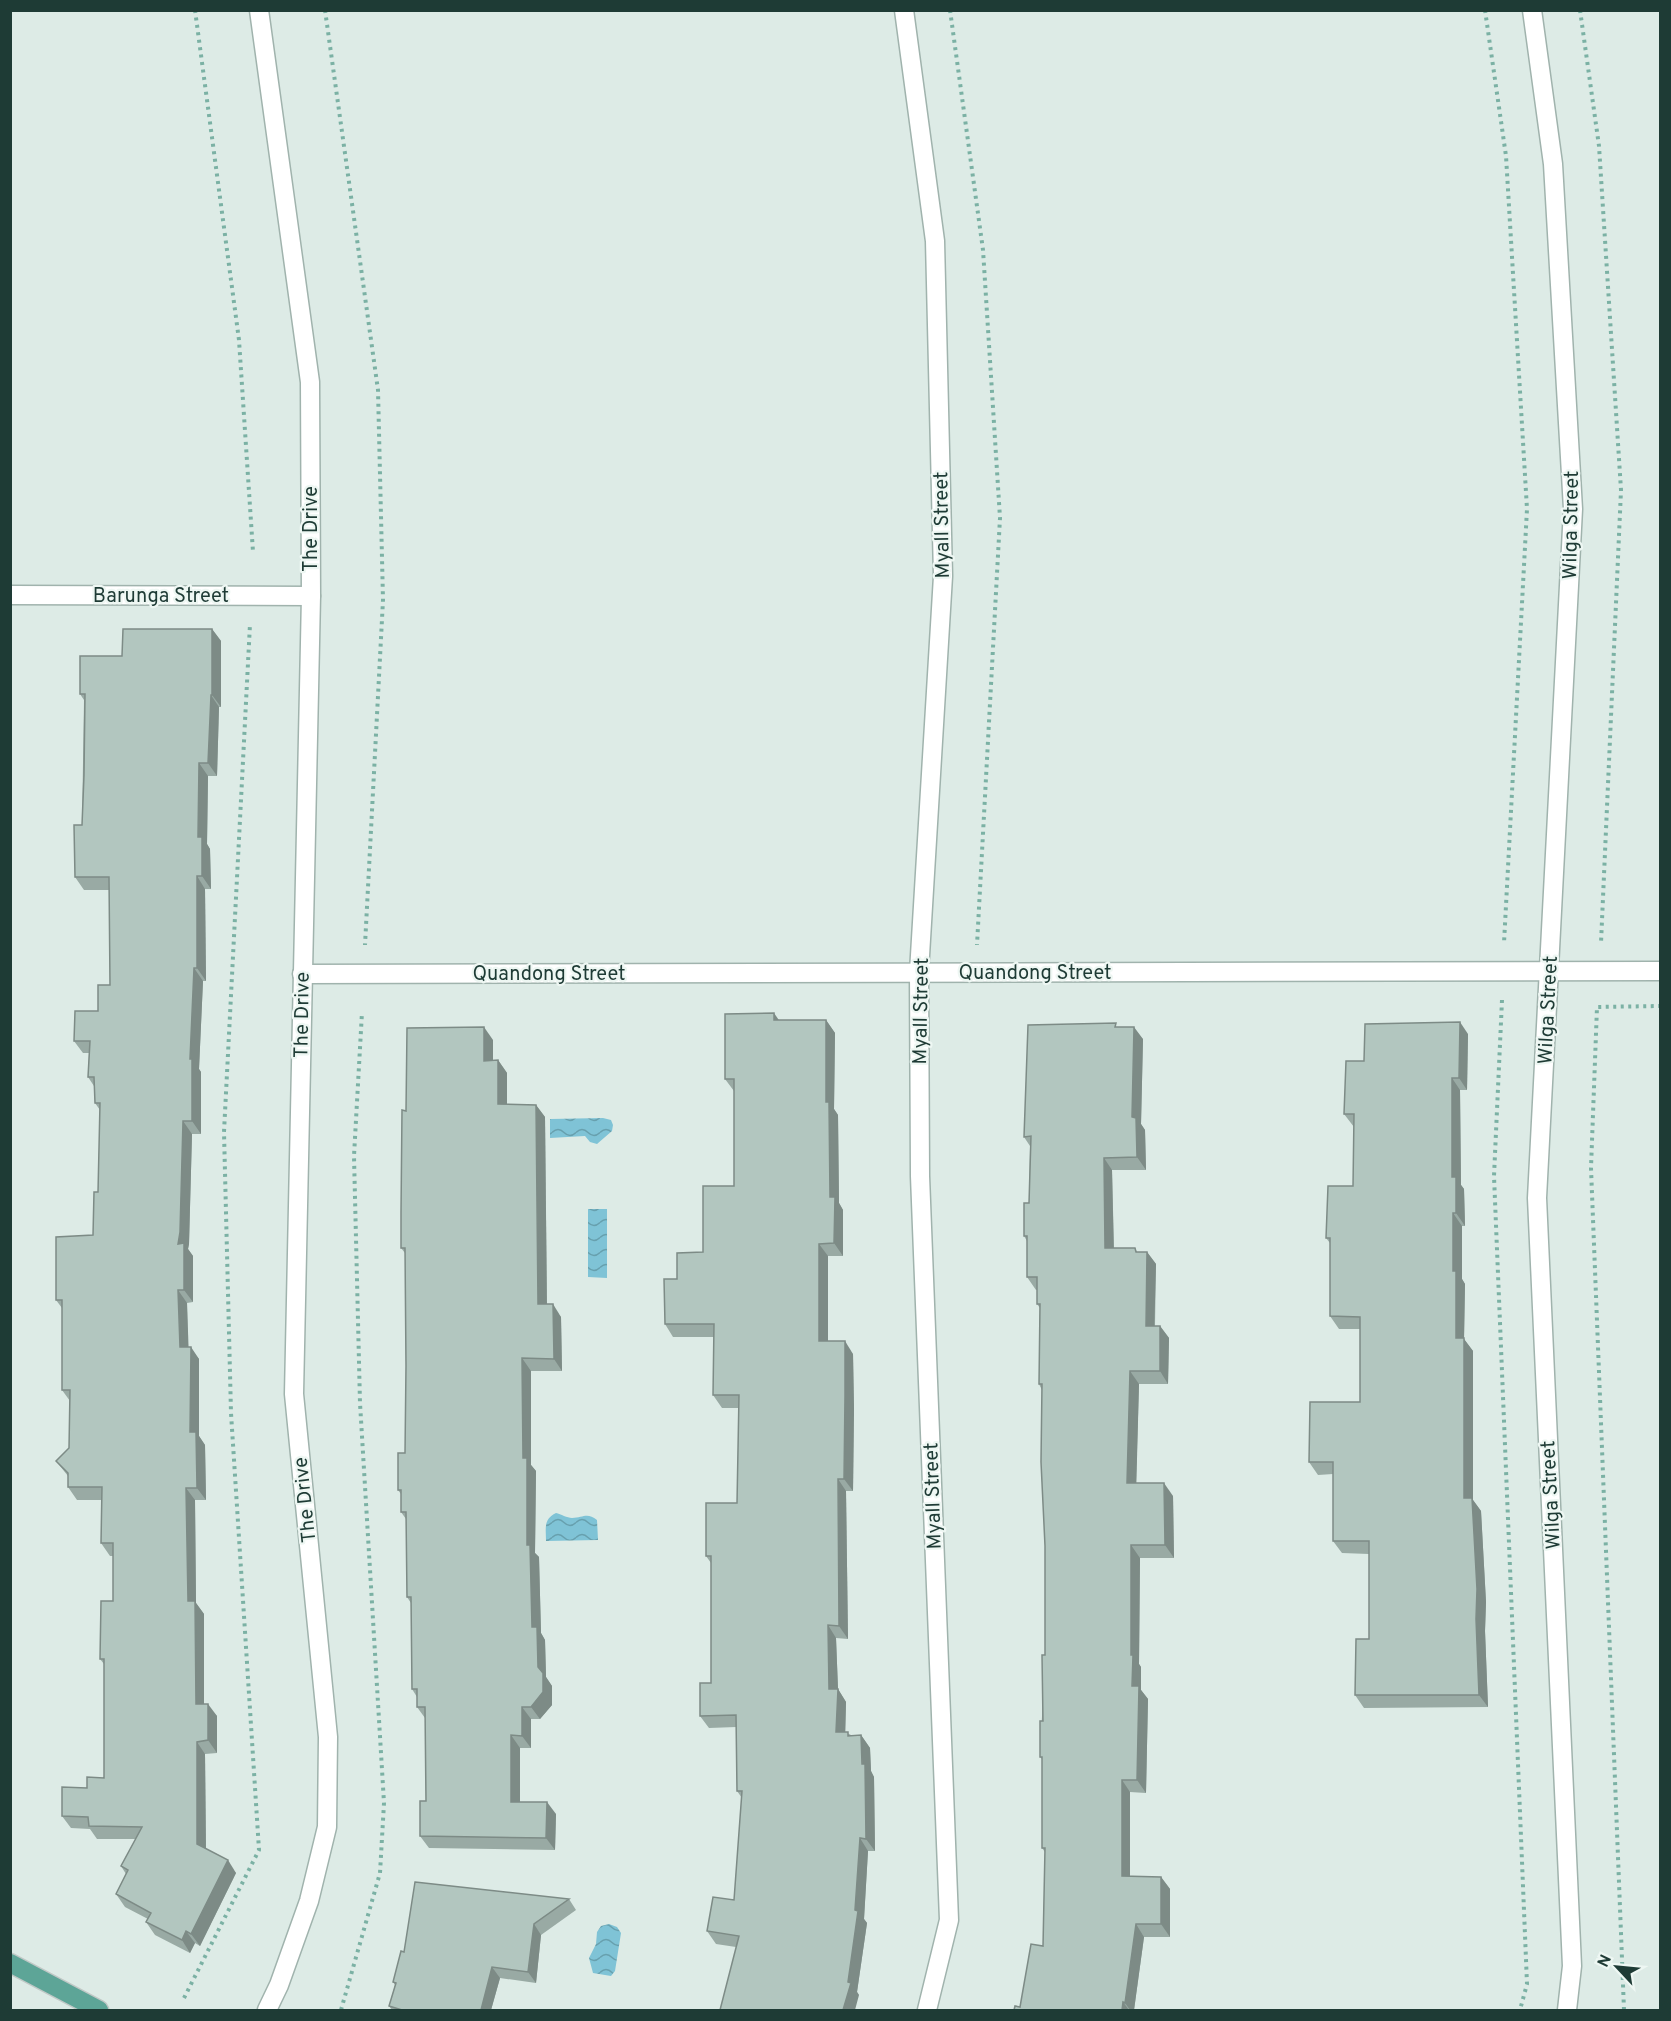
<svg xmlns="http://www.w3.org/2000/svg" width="1671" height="2021" font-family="Overpass,sans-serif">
<defs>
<pattern id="water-waves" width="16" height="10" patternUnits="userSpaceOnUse" patternTransform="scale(1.5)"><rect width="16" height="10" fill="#7fc3d6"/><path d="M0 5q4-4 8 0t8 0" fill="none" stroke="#67a0ae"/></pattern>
</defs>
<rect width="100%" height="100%" fill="#ddebe6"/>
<g fill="url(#water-waves)">
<polygon points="603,1118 611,1120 613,1125 612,1131 597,1144 590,1142 585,1136 550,1138 550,1119"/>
<polygon points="588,1209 607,1209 607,1278 588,1277"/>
<path d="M556,1513c5,1 11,5 16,5 11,0 15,-6 25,2l1,20 -52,1c0,-12 -3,-22 10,-28z"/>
<polygon points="609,1924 617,1927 621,1933 615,1971 611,1976 593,1973 589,1958 596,1944 597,1932 601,1926"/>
</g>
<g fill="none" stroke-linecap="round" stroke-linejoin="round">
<defs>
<g id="street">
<polyline points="259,10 310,382 311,596 294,1394 328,1737 327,1827 309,1901 279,1985 267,2010"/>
<polyline points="904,10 935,241 943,576 919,972 920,1176 949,1920 927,2010"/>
<polyline points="1532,10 1553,164 1573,509 1537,1198 1572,1966 1567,2010"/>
<polyline points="10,595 311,596"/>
<polyline points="302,974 1660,971"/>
</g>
<polyline id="primary" points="10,1963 99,2010"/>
</defs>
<use href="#street" stroke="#a0b3ad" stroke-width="21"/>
<use href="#primary" stroke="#c0c8c6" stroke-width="21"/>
<g stroke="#7bb1a4" stroke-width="4" stroke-dasharray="3 4.5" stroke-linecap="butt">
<polyline points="195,10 239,340 253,552"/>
<polyline points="325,10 378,390 383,600 365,945"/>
<polyline points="950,10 983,250 1000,518 977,945"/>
<polyline points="1485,10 1506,156 1527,509 1504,943"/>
<polyline points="1580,10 1599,146 1621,490 1601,943"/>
<polyline points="1502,1000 1494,1176 1527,1984 1520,2010"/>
<polyline points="184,1998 259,1850 231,1413 224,1132 250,624"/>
<polyline points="341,2010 380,1873 384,1803 360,1403 354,1156 362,1012"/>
<polyline points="1624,2010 1591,1168 1597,1007 1660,1006"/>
</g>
<use href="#street" stroke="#fff" stroke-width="18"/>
<use href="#primary" stroke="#5da597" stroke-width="18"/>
</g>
<g fill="#99aaa4">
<polygon points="212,629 221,641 221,707 219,707 217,776 208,776 207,844 210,849 211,889 205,889 206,981 203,981 199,1069 201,1072 201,1134 192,1134 189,1244 188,1249 193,1256 193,1302 187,1303 188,1347 199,1359 199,1436 205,1445 206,1500 195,1500 196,1603 204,1614 204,1704 217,1716 217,1753 205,1754 206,1849 236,1873 200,1946 195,1943 190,1953 155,1935 146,1922 148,1919 125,1907 116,1894 126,1874 121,1866 136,1839 97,1839 90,1829 71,1828 62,1816 87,1788 104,1778 104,1664 100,1659 113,1601 113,1556 110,1556 101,1543 102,1500 77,1500 68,1487 68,1476 56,1461 69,1448 70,1401 62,1390 62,1308 56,1300 93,1235 98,1192 100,1110 95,1103 94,1086 88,1077 89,1053 83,1053 74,1041 98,1011 110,985 109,890 84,890 75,877 82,825 84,700 80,694 122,656"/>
<polygon points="779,1020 826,1020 835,1033 834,1109 838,1115 839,1203 843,1210 843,1256 828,1256 828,1341 853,1354 854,1409 853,1491 846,1491 848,1639 836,1638 838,1689 846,1702 845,1732 851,1735 861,1735 870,1748 871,1771 874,1777 875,1851 868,1851 864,1919 867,1923 857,1992 859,1995 736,1947 716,1944 707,1931 734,1900 742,1798 737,1791 736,1727 709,1728 700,1716 711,1683 711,1563 706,1556 737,1503 739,1408 722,1408 713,1395 714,1337 673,1337 665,1324 677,1279 703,1252 734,1186 734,1091 725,1079"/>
<polygon points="1118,1027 1143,1039 1141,1124 1145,1130 1146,1170 1112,1170 1114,1248 1135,1248 1137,1252 1147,1252 1156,1264 1155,1326 1160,1326 1169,1338 1168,1384 1139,1384 1136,1483 1173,1496 1174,1558 1140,1558 1139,1664 1141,1667 1141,1690 1148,1699 1146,1793 1130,1792 1130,1877 1161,1877 1170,1889 1170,1937 1144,1937 1134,2010 1014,2010 1020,2007 1043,1946 1045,1852 1042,1848 1042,1759 1040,1757 1045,1655 1045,1546 1042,1390 1039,1384 1040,1308 1037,1304 1037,1290 1036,1290 1027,1277 1027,1241 1024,1236 1029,1203 1030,1146 1024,1137"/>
<polygon points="1468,1034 1467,1090 1460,1090 1461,1185 1464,1189 1465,1226 1462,1226 1462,1279 1465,1284 1464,1339 1473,1351 1473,1500 1481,1511 1486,1602 1485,1631 1488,1707 1364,1708 1355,1695 1369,1639 1369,1554 1342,1553 1333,1541 1333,1474 1318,1475 1309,1462 1360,1402 1360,1329 1339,1329 1330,1316 1330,1243 1326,1238 1353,1186 1354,1127 1344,1114 1364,1061"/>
<polygon points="493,1040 493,1060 498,1060 507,1073 507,1104 536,1105 545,1117 547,1304 561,1317 562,1371 531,1371 531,1465 536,1471 535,1553 539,1557 541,1633 545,1640 546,1677 552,1686 552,1705 540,1719 531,1719 531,1748 520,1748 520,1802 556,1814 555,1850 429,1848 420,1836 426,1801 425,1718 417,1707 417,1697 412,1689 411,1603 407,1597 406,1519 401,1512 401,1494 398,1490 405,1453 406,1366 405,1253 401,1248 406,1111"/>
<polygon points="569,1899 576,1910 541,1935 536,1983 500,1978 491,2010 392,2010 389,2006 395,1985 393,1982 404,1952"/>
</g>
<g fill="#7d8b86">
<polygon points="212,629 221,641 221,707 212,695"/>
<polygon points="211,695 219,707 217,776 208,763"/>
<polygon points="199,763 208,776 207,844 210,849 211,889 202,876 198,837"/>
<polygon points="197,876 205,889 206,981 197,968"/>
<polygon points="194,968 203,981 199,1069 201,1072 201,1134 192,1121 190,1059"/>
<polygon points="774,1013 783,1026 774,1020"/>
<polygon points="826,1020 835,1033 834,1109 838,1115 839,1203 843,1210 843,1256 834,1243 830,1197 826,1102"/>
<polygon points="1460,1022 1468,1034 1467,1090 1459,1078"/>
<polygon points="484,1027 493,1040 493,1073 484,1061"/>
<polygon points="1134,1027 1143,1039 1141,1124 1145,1130 1146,1170 1137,1157 1132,1117"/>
<polygon points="498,1060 507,1073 507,1117 498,1104"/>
<polygon points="1452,1078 1460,1090 1461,1185 1464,1189 1465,1226 1456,1213 1452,1177"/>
<polygon points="536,1105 545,1117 547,1317 538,1304"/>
<polygon points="183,1121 192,1134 189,1244 188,1249 193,1256 193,1302 184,1290 178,1244"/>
<polygon points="1104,1158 1112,1170 1114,1261 1105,1248"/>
<polygon points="1453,1213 1462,1226 1462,1279 1465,1284 1464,1339 1473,1351 1473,1500 1481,1511 1486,1602 1485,1631 1488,1707 1479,1695 1464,1498 1453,1271"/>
<polygon points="819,1244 828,1256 828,1354 819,1341"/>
<polygon points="1147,1252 1156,1264 1154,1338 1146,1326"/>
<polygon points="178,1290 187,1303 189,1360 180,1347"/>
<polygon points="553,1304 561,1317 562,1371 554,1359"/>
<polygon points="1160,1326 1169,1338 1168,1384 1160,1371"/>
<polygon points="845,1341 853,1354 854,1409 853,1491 844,1479"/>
<polygon points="191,1347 199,1359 199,1436 205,1445 206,1500 197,1488 190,1432"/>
<polygon points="522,1358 531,1371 531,1465 536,1471 535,1553 539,1557 541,1633 545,1640 546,1677 552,1686 552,1705 540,1719 531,1707 538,1667 532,1627 527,1545 523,1458"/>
<polygon points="1130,1371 1139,1384 1136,1496 1127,1483"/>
<polygon points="838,1479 846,1491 848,1639 839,1626"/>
<polygon points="1164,1483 1173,1496 1174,1558 1165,1545"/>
<polygon points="186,1488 195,1500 196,1603 204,1614 204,1716 196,1704 188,1601"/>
<polygon points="1131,1545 1140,1558 1139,1664 1141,1667 1141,1690 1148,1699 1146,1793 1137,1780 1131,1655"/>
<polygon points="828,1625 836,1638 838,1689 846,1702 845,1745 836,1732 829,1689"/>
<polygon points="208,1704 217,1716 217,1753 208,1740"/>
<polygon points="522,1707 531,1719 531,1748 522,1736"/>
<polygon points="511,1735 520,1748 520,1814 511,1802"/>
<polygon points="861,1735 870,1748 871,1771 874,1777 875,1851 866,1839"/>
<polygon points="197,1742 205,1754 206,1856 197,1844"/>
<polygon points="1122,1780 1130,1792 1130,1889 1122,1876"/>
<polygon points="547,1802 556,1814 555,1850 546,1838"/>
<polygon points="860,1838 868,1851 864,1919 867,1923 857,1992 859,1995 855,2010 843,2010 855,1910"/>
<polygon points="228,1860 236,1873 200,1946 191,1934"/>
<polygon points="1161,1877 1170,1889 1170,1937 1161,1924"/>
<polygon points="534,1924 541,1935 536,1983 528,1972"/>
<polygon points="1136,1924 1144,1937 1134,2010 1130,2010 1125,2003"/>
<polygon points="186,1931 195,1943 190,1953 182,1940"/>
<polygon points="492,1967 500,1978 491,2010 481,2010"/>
<polygon points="1123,2002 1129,2010 1122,2010"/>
</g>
<g fill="#b2c6bf" stroke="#7d8b86" stroke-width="1.5">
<polygon points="123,629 212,629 212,695 211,695 208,763 199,763 198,837 202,837 202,876 197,876 197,968 194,968 190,1059 192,1059 192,1121 183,1121 180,1232 178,1244 184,1243 184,1290 178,1290 180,1347 191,1347 190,1432 196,1432 197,1488 186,1488 188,1601 195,1601 196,1704 208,1704 208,1740 197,1742 197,1844 228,1860 191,1934 186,1931 182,1940 146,1922 151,1913 116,1894 128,1870 121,1866 142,1827 89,1826 88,1817 62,1816 62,1787 87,1788 87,1777 104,1778 104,1659 100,1659 101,1601 113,1601 113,1543 101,1543 102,1487 68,1487 68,1473 56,1461 69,1448 70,1390 62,1390 62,1300 56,1300 56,1237 93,1235 94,1192 98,1192 100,1103 95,1103 94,1077 88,1077 90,1041 74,1041 75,1011 98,1011 98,985 110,985 109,877 75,877 74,825 82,825 84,775 85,694 80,694 80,656 122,656"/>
<polygon points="774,1013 774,1020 826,1020 826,1102 829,1102 830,1197 835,1197 834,1243 819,1244 819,1341 845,1341 845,1396 844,1479 838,1479 839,1626 828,1625 829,1689 838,1689 836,1732 848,1732 848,1736 861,1735 862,1764 865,1764 866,1839 860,1838 855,1910 858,1911 848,1982 851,1983 843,2010 720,2010 739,1936 707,1931 713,1897 734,1900 742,1791 737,1791 736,1715 700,1716 700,1683 711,1683 711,1556 706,1556 706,1503 737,1503 739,1395 713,1395 714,1324 665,1324 664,1279 677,1279 677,1253 703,1252 703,1186 734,1186 734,1079 725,1079 725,1014"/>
<polygon points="1460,1022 1459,1078 1452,1078 1452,1177 1456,1177 1456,1213 1453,1213 1453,1271 1456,1271 1456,1338 1464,1338 1464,1498 1472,1498 1477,1589 1476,1619 1479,1695 1355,1695 1356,1639 1369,1639 1369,1541 1333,1541 1333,1462 1309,1462 1310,1402 1360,1402 1360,1317 1330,1316 1330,1238 1326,1238 1328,1186 1353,1186 1354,1114 1344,1114 1346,1061 1364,1061 1365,1024"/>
<polygon points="1116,1023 1115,1027 1134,1027 1132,1117 1136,1118 1137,1157 1104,1158 1105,1248 1135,1248 1136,1252 1147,1252 1146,1326 1160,1326 1160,1371 1130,1371 1127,1483 1164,1483 1165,1545 1131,1545 1131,1655 1133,1655 1132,1686 1139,1686 1137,1780 1122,1780 1122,1876 1161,1877 1161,1924 1136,1924 1125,2003 1123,2002 1122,2010 1014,2010 1015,2006 1020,2007 1031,1944 1043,1946 1045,1848 1042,1848 1042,1757 1040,1757 1040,1721 1043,1721 1042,1655 1045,1655 1045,1546 1041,1462 1042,1384 1039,1384 1040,1304 1037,1304 1037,1277 1027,1277 1027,1236 1024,1236 1024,1203 1029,1203 1031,1136 1024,1137 1028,1025"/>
<polygon points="484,1027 484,1061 498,1060 498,1104 536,1105 538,1304 553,1304 554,1359 522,1358 523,1458 527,1458 527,1545 530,1545 532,1627 537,1627 538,1667 543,1673 543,1692 531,1707 522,1707 522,1736 511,1735 511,1802 547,1802 546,1838 420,1836 420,1801 426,1801 425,1707 417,1707 417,1689 412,1689 411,1597 407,1597 406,1512 401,1512 401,1490 398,1490 398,1453 405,1453 406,1366 405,1248 401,1248 401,1213 402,1110 406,1111 407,1028"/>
<polygon points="415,1882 569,1899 534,1924 528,1972 492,1967 481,2010 401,2010 402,2010 389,2006 396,1983 393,1982 401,1951 404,1952"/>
</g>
<g text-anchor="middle" stroke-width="4.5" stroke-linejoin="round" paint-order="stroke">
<g font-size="20" fill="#1e3b35" stroke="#eef7f3">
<text transform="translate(941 525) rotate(-91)" y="7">Myall Street</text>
<text transform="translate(1570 525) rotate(-89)" y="7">Wilga Street</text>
<text transform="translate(310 529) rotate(-90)" y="7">The Drive</text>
<text x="161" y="602">Barunga Street</text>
<text x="1035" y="979">Quandong Street</text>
<text x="549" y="980">Quandong Street</text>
<text transform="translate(1547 1010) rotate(-87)" y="7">Wilga Street</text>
<text transform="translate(920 1011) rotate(-89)" y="7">Myall Street</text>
<text transform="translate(301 1015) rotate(-89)" y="7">The Drive</text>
<text transform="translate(1550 1495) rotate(-93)" y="7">Wilga Street</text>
<text transform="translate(932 1496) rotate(-92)" y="7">Myall Street</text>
<text transform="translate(304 1500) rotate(-96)" y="7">The Drive</text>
</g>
</g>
<rect width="1671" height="2021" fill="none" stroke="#1e3b35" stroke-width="24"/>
<g transform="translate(1617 1967) rotate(296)" stroke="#eef7f3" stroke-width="4.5" paint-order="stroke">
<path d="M0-4.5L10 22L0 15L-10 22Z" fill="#1e3b35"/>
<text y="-9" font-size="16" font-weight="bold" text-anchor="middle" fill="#1e3b35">N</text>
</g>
</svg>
